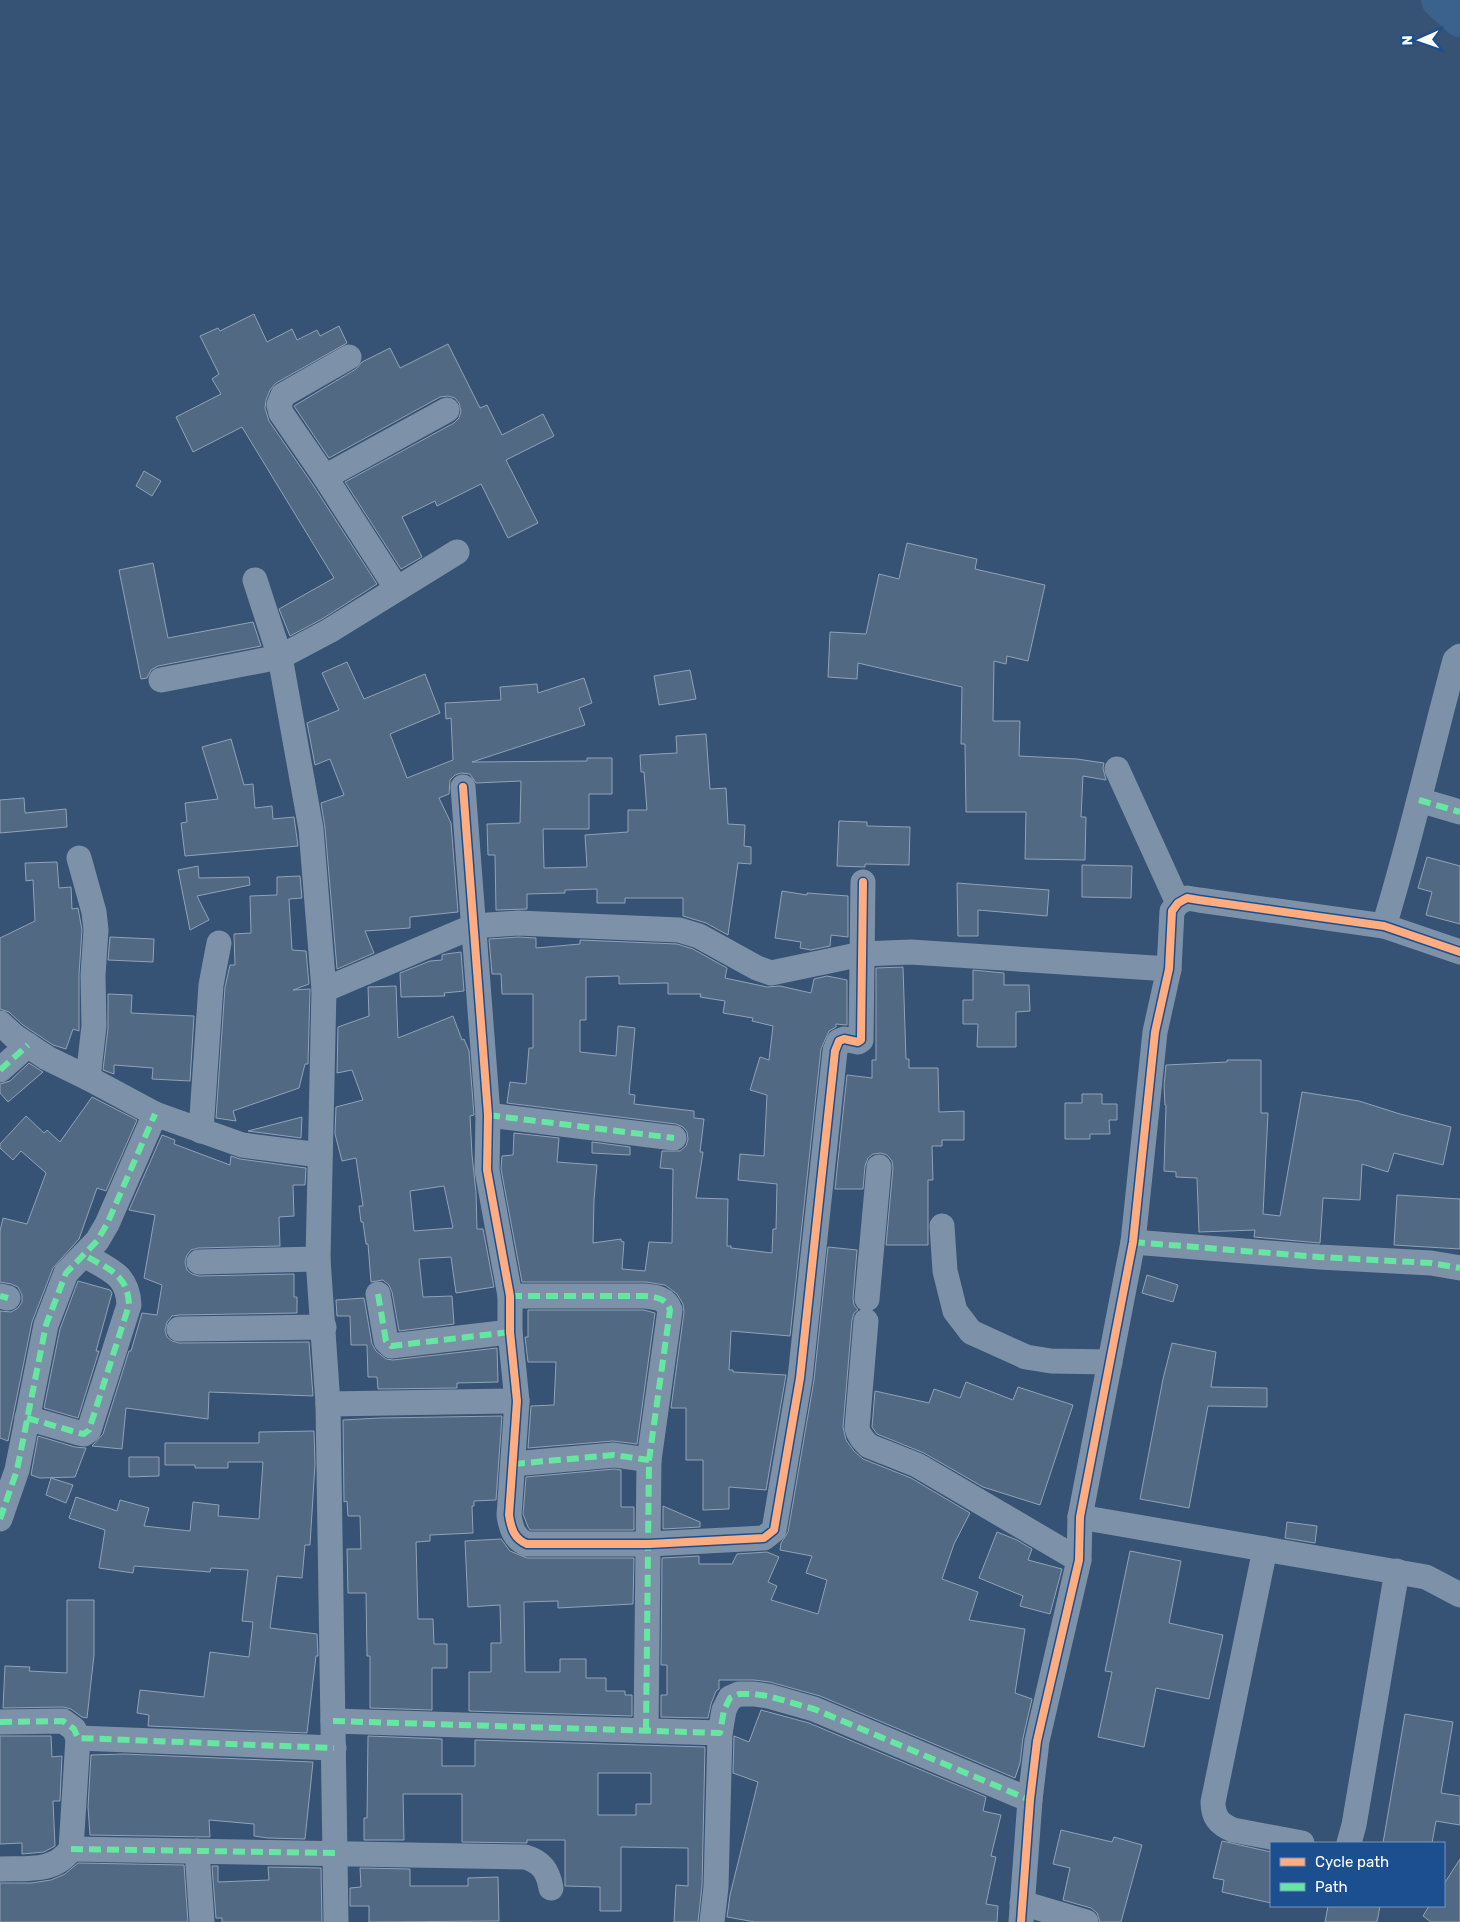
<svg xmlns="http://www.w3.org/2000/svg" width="1460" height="1922" font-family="Rubik,sans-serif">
<rect width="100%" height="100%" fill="#365274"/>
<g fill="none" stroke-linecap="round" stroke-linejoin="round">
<polyline stroke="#3b618d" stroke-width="36" points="1439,0 1460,19"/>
</g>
<g fill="#526984" stroke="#92a2b6" fill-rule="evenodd">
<polygon points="254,314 267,342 292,329 297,340 317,330 320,336 339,326 347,343 276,383 270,390 266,400 265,408 269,421 313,485 377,584 322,619 290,636 279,609 334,578 242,427 193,452 176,417 221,394 212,379 219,374 200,336 218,328 220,331"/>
<polygon points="448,344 480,408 487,405 502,435 543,414 554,436 506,460 538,523 508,538 481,484 437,506 435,501 402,517 422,557 401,569 345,482 454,423 459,418 461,411 459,403 455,398 448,396 440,397 329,458 294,406 356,369 362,362 390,348 400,368"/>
<polygon points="144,471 161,481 152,496 136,486"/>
<polygon points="907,543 977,559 975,569 1045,585 1028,661 1007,656 1006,664 994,661 993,721 1020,721 1019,756 1077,759 1104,763 1103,768 1106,780 1083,776 1081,817 1086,817 1085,860 1025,859 1026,812 966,812 965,744 961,744 962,687 858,663 857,679 828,677 830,632 866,634 879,574 899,579"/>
<polygon points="153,563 168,638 253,622 261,646 158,666 151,670 147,678 141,679 119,570"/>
<polygon points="347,662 364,699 425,674 440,713 390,734 407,778 453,760 451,718 446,719 445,703 501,700 500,687 537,684 538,693 584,678 592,703 579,708 585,725 472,762 587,761 587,758 612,758 612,794 589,794 589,829 543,829 544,868 587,867 585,835 628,832 628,810 647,810 644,772 641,772 640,755 677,753 676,736 706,734 710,789 726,788 728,824 745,825 744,846 751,847 751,864 738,863 728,935 706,923 683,916 683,898 625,898 625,903 597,903 597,889 565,890 565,893 527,894 527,909 496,910 495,855 488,855 487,824 520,823 521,781 476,783 470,774 461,773 455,775 450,780 449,794 439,798 451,823 458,912 410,917 410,928 365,931 374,953 337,969 325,828 321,803 344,795 330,759 315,765 307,723 339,710 322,673"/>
<polygon points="690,670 696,699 659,705 654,676"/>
<polygon points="231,739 244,785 253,784 255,808 272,806 273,819 294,817 298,846 185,856 181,823 187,822 185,803 218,799 202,747"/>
<polygon points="24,798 25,813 66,809 67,827 0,833 0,800"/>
<polygon points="839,821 867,822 867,826 910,827 909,865 865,864 865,867 837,866"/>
<polygon points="1427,857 1460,866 1460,924 1426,915 1432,892 1418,888"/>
<polygon points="57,862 59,888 71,887 72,909 78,908 82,930 79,974 79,1031 73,1029 66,1049 53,1045 23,1025 9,1012 0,1009 0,938 35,921 33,880 26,881 25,863"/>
<polygon points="1082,865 1132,866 1131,898 1082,897"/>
<polygon points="198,866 199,878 249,877 250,885 197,896 209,920 190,930 178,870"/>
<polygon points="300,876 302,898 289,899 292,950 306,951 309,984 293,990 310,989 308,1064 305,1064 299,1088 233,1111 236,1121 216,1118 225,987 230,965 235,965 234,934 251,933 250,896 277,895 277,877"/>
<polygon points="957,883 1049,890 1047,916 978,910 978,936 958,936"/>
<polygon points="782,891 807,895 807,893 848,896 848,937 831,935 830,946 811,950 800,948 801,942 775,938"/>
<polygon points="110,937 154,939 153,962 108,960"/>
<path d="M518,937l18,1v10l44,-4v-4l97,4 16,5 34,19 -2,10 42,9 13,-1 31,7 3,-14 13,-3 20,4v45l-11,-1v3l-7,4 -8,18 -31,287 -59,-5 -2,39h4v2l53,3 -20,115 -37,-3v22l-26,1v-50h-17v-52h-15l13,-96 -1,-8 -6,-10 -12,-9 -19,-3h-124l-21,-113 1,-13 11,-1 1,-22 45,5 -2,24 40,3 -3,35 -1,43 28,-4v2l3,1 -2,27 23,2 4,-29 23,1 1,-74 -13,-1 2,-17h18l6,-5 2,-7 -1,-7 -4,-5 -7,-3 -169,-21 3,-21 16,2 3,-36h4v-54h-31l-1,-20h-9l-3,-35zM619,976v8l49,-1v11h33l-1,3 25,4 -2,12 30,5 -1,3 21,5 -4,34 -9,-3 -10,33 17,5 -3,61 -24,-2 -2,26 39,4 -1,45h-3l-1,24 -41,-5v-2h-4l1,-47 -32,-1 7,-46h-3l4,-33 -10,-1v-7l-60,-7 1,-9 -6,-1 6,-66 -17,-2 -2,30 -36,-4v-32h6v-43z"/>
<polygon points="461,952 464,991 444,993 445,996 401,997 400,973 430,961 442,960 442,955 446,954"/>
<polygon points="903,967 906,1059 909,1059 909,1068 938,1068 939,1112 964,1111 964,1140 942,1140 942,1146 932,1146 933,1180 928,1180 928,1245 886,1245 893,1168 892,1161 887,1155 881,1153 873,1154 868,1158 865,1166 863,1189 835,1189 847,1075 872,1078 872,1060 876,1060 876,968"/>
<polygon points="973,970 1004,973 1004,985 1029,985 1030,1011 1016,1012 1016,1047 977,1047 978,1024 963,1024 963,1000 973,1000"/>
<path d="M396,986l2,52 55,-22 9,24 2,-1 5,12 5,64 -4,1 2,39 4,37 1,37h6l11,58 -38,6 -5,-36 -32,2 4,38 29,-1 2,28 -55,7 -7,-39 -3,-7 -6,-5 -12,2 -3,-38h-2l-3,-22h-2l-2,-16h4l-7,-48 -14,3 -7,-27 1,-27 27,-7 -11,-30 -15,3 1,-46 31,-11 -1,-29zM444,1186l9,42 -39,3 -4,-40z"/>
<polygon points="108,994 132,995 131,1013 194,1016 190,1081 152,1079 153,1068 114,1065 114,1074 103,1070 108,1028"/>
<polygon points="1227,1060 1261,1060 1261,1113 1268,1113 1263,1214 1280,1216 1302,1092 1359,1101 1400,1114 1451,1127 1443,1165 1394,1153 1388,1172 1362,1164 1360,1200 1323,1198 1320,1243 1254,1237 1255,1230 1199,1232 1197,1178 1176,1177 1176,1172 1164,1171 1166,1105 1165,1105 1164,1086 1166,1065 1227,1062"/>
<polygon points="29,1063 43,1072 8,1102 0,1093 0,1084 10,1081"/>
<polygon points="1082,1094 1102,1094 1102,1104 1117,1104 1117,1120 1109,1120 1110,1134 1090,1134 1090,1139 1065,1139 1065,1103 1082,1103"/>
<polygon points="92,1097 137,1120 106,1191 97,1188 79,1239 53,1268 32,1322 8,1441 0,1438 0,1311 11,1312 18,1308 22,1302 22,1295 18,1287 11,1284 0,1282 0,1231 3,1218 27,1224 46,1173 21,1151 13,1160 0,1148 0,1144 26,1116 44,1133 47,1130 60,1142"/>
<polygon points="302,1117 301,1138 248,1131"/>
<polygon points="162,1135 175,1140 174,1144 230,1165 231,1156 240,1159 306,1168 305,1185 293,1185 294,1216 279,1217 280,1246 198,1248 191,1250 187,1255 185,1262 187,1270 192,1274 199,1276 294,1274 294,1297 297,1297 297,1313 179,1315 172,1316 167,1322 165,1330 167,1337 172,1341 179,1343 309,1342 313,1396 209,1392 208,1419 126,1408 122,1449 92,1446 103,1434 129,1351 131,1351 142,1313 157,1315 162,1285 144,1278 155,1215 129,1210"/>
<polygon points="592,1142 630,1147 630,1155 592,1153"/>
<polygon points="1397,1195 1460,1199 1460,1249 1394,1245"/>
<polygon points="828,1247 857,1250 853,1298 854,1305 858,1310 854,1313 852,1320 843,1427 846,1440 854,1451 863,1459 911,1478 970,1513 954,1544 942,1579 978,1592 969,1620 1025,1629 1015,1693 1032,1699 1023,1738 1020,1763 1015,1778 820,1696 770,1682 754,1680 719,1680 719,1689 716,1691 711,1704 708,1718 661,1717 661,1695 667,1695 667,1665 661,1665 662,1558 699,1556 699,1564 732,1564 737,1554 767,1552 779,1557 768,1582 777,1586 771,1600 818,1614 827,1580 806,1573 812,1556 780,1550 781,1543 788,1532 814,1380"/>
<polygon points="1147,1275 1178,1285 1173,1302 1142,1293"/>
<polygon points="78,1281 110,1290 112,1293 96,1351 99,1351 78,1418 44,1408 60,1329"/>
<polygon points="364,1298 372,1344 376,1351 386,1359 393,1360 497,1348 498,1382 457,1383 457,1388 378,1389 377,1377 368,1377 367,1345 351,1345 350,1316 337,1316 336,1300"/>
<polygon points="528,1310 644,1310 655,1313 637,1444 613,1441 528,1448 531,1406 554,1405 556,1362 528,1362 525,1337 528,1337"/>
<polygon points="1172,1343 1216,1352 1211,1387 1267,1388 1267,1407 1208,1406 1189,1508 1140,1499 1163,1379"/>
<polygon points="966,1382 1013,1400 1018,1387 1073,1405 1040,1505 983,1487 924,1453 877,1434 872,1427 875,1391 929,1403 934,1389 960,1398"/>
<polygon points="502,1416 496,1500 474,1501 474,1506 472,1506 473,1533 430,1535 430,1541 416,1542 418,1619 433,1619 434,1644 447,1644 447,1668 432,1668 432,1710 370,1708 370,1656 367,1656 366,1593 348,1593 347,1549 361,1549 360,1516 348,1516 347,1501 344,1502 343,1420 379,1418"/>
<polygon points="314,1431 315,1464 310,1545 305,1545 302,1578 277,1576 270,1628 317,1634 318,1656 316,1656 307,1733 148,1726 149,1715 137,1713 140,1690 204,1697 210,1652 249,1657 253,1622 242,1621 248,1570 211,1568 210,1572 134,1566 133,1573 99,1568 105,1530 69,1518 76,1497 117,1511 120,1500 149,1508 144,1526 190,1531 193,1502 219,1505 218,1516 259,1519 263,1462 228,1462 228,1468 195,1468 195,1465 165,1465 165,1443 259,1443 259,1432"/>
<polygon points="38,1436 75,1447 86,1448 75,1477 40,1478 31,1475"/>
<polygon points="129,1457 159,1457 159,1476 129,1477"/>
<polygon points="614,1469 621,1470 621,1507 634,1507 634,1530 530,1530 528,1527 523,1514 526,1477"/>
<polygon points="51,1478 73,1485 66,1503 46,1495"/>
<polygon points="663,1506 700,1522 700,1527 663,1529"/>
<polygon points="1287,1522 1317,1526 1315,1543 1285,1538"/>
<polygon points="997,1532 1017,1540 1032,1549 1028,1560 1062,1569 1050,1614 1020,1606 1023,1596 979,1578"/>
<polygon points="501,1539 510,1551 527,1558 634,1558 633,1604 558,1608 558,1601 524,1602 525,1672 560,1672 560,1659 586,1659 586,1678 606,1678 606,1691 625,1691 625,1695 632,1695 632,1716 469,1711 469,1672 491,1672 491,1643 501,1643 500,1605 468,1607 465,1541"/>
<polygon points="1130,1551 1181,1561 1169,1623 1223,1635 1209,1699 1156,1688 1144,1747 1098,1737 1112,1672 1105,1671"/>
<polygon points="67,1600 94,1600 94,1655 87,1718 82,1717 71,1709 63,1707 3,1708 5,1666 30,1667 29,1671 67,1673"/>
<polygon points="761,1710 809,1723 986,1797 983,1811 1001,1815 991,1856 996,1857 986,1904 998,1906 997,1922 755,1922 727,1917 730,1895 758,1782 733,1773 734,1736 749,1742"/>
<polygon points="1405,1714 1453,1722 1441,1793 1460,1796 1460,1825 1436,1821 1432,1843 1383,1843"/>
<polygon points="0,1736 51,1736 52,1757 62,1756 60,1801 53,1801 55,1846 44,1852 22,1854 22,1843 0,1844"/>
<path d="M368,1736l74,3v27h33v-26l230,7 -3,139 -4,36h-24l2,-37 12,1v-38l-67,-1v64h-21v-24l-35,-1v-46h-38v3l-65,-1v-48h-59l1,46h-40v-22h3zM598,1773h53v31h-15v11h-38z"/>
<polygon points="124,1754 313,1762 305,1839 268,1838 254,1836 254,1824 209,1820 210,1837 90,1835 88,1807 91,1755"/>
<polygon points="1061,1830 1112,1842 1114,1837 1142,1845 1121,1922 1100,1922 1097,1913 1091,1908 1063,1900 1070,1868 1053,1864"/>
<polygon points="1222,1841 1271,1852 1271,1903 1222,1892 1224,1880 1213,1878"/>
<polygon points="1460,1859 1460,1922 1431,1922 1423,1916 1429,1906 1444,1906 1444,1884"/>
<polygon points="78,1863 184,1865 188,1922 0,1922 0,1883 31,1883 51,1880 65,1874"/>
<polygon points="212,1866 218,1866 218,1882 269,1880 268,1867 321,1868 322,1922 222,1922 222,1918 216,1918"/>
<polygon points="360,1868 410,1869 410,1886 468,1886 468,1878 498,1877 499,1921 369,1922 369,1906 350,1906 350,1888 361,1887"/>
<polygon points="1328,1906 1380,1906 1377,1922 1325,1922"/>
</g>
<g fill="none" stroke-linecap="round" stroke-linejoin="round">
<g stroke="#7d92a8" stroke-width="25">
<polyline points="349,357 283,395 279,405 281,413 325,477 397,589"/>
<polyline points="325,477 447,410"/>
<polyline points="161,680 280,657 255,580"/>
<polyline points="1117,769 1178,903"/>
<path d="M463,787l25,328 -1,55 23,126v36l7,69 -8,114c2,13 5,24 18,29h122l115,-6 10,-8 26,-152 35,-327 4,-10 5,-2 14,3 3,-2 2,-158"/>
<polyline points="1419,800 1460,812"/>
<polyline points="79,858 94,912 96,930 93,975 94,1026 88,1078"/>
<path d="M1384,926c27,-87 47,-177 71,-266l5,-4"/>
<polyline points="324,990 474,926 518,923 679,930 699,936 757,968 771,973 862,954 911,952 1169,969"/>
<polyline points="0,1023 14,1036 47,1058 88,1078 155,1114 242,1145 320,1155"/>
<polyline points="0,1070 28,1045"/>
<polyline points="488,1115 674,1138"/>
<polyline points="201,1131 211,985 219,943"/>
<polyline points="942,1226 945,1271 955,1311 971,1332 1026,1357 1051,1361 1110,1362"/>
<polyline points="1133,1242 1319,1257 1431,1263 1460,1268"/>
<polyline points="199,1262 318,1259"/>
<polyline points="378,1294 386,1341 391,1346 510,1332"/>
<polyline points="0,1296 8,1298"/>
<path d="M510,1296h135c11,1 21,2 25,14l-21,150 -3,270"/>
<polyline points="867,1299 879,1167"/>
<path d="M866,1321l-9,107c2,8 6,12 12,18l48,19 162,95"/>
<polyline points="179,1329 324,1327"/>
<polyline points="328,1404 517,1401"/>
<path d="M27,1418l52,15 5,1 5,-4 40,-125c-1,-31 -21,-36 -45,-50"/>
<polyline points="513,1464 614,1455 649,1460"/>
<polyline points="1080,1517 1426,1577 1460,1595"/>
<polyline points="0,1519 17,1470 46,1325 66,1273 97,1241 107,1224 155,1114"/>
<path d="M1265,1549l-52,253c0,15 6,22 20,28l69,13"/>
<polyline points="333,1721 720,1733"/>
<path d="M0,1722l63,-1 11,8 4,9 -7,111c-16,24 -45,19 -71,20"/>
<polyline points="78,1738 334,1748"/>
<polyline points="1349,1843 1354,1825 1397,1571"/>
<path d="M71,1849l454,8c17,5 23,14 26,31"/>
<polyline points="197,1851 202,1922"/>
<polyline points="1022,1903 1086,1922"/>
<polyline points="336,1922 328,1404 318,1259 324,990 311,829 280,657 329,631 457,552"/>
<polyline points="712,1922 716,1887 720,1733 724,1710 730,1698 739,1694 754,1694 768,1696 814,1709 1030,1800"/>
<polyline points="1021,1922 1030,1800 1037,1741 1079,1560 1080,1517 1133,1242 1155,1032 1169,969 1172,911 1178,903 1187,898 1199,900 1384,926 1460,952"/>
</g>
<g stroke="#66e7a1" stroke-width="6" stroke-dasharray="12 6" stroke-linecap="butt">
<polyline points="1419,800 1460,812"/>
<polyline points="0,1070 28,1045"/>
<polyline points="488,1115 674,1138"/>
<polyline points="1133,1242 1319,1257 1431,1263 1460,1268"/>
<polyline points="378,1294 386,1341 391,1346 510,1332"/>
<polyline points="0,1296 8,1298"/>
<path d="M510,1296h135c11,1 21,2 25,14l-21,150 -3,270"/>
<path d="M27,1418l52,15 5,1 5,-4 40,-125c-1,-31 -21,-36 -45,-50"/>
<polyline points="513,1464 614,1455 649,1460"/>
<polyline points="0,1519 17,1470 46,1325 66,1273 97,1241 107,1224 155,1114"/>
<polyline points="333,1721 720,1733 724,1710 730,1698 739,1694 754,1694 768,1696 814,1709 1030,1800"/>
<polyline points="0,1722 63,1721 74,1729 78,1738 334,1748"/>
<polyline points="71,1849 335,1853"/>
</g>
<defs>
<g id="cycleway">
<path d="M463,787l25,328 -1,55 23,126v36l7,69 -8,114c2,13 5,24 18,29h122l115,-6 10,-8 26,-152 35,-327 4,-10 5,-2 14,3 3,-2 2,-158"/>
<polyline points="1021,1922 1030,1800 1037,1741 1079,1560 1080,1517 1133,1242 1155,1032 1169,969 1172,911 1178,903 1187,898 1199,900 1384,926 1460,952"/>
</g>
</defs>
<use href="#cycleway" stroke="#1b4f8f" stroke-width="11"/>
<use href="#cycleway" stroke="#ffac80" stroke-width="8"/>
</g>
<rect x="1270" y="1842" width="175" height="65" fill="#1b4f8f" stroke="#7695bc"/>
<rect x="1280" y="1858" width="25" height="8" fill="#ffac80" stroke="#7695bc"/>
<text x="1315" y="1867" font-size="15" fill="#ffffff">Cycle path</text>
<rect x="1280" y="1883" width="25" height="8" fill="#66e7a1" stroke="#7695bc"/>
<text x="1315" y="1892" font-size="15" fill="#ffffff">Path</text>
<g transform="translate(1420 40) rotate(268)" stroke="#1b4f8f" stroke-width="4" paint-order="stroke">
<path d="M0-4L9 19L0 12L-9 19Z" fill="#ffffff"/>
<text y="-8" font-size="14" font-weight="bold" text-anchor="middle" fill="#ffffff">N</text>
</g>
</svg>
